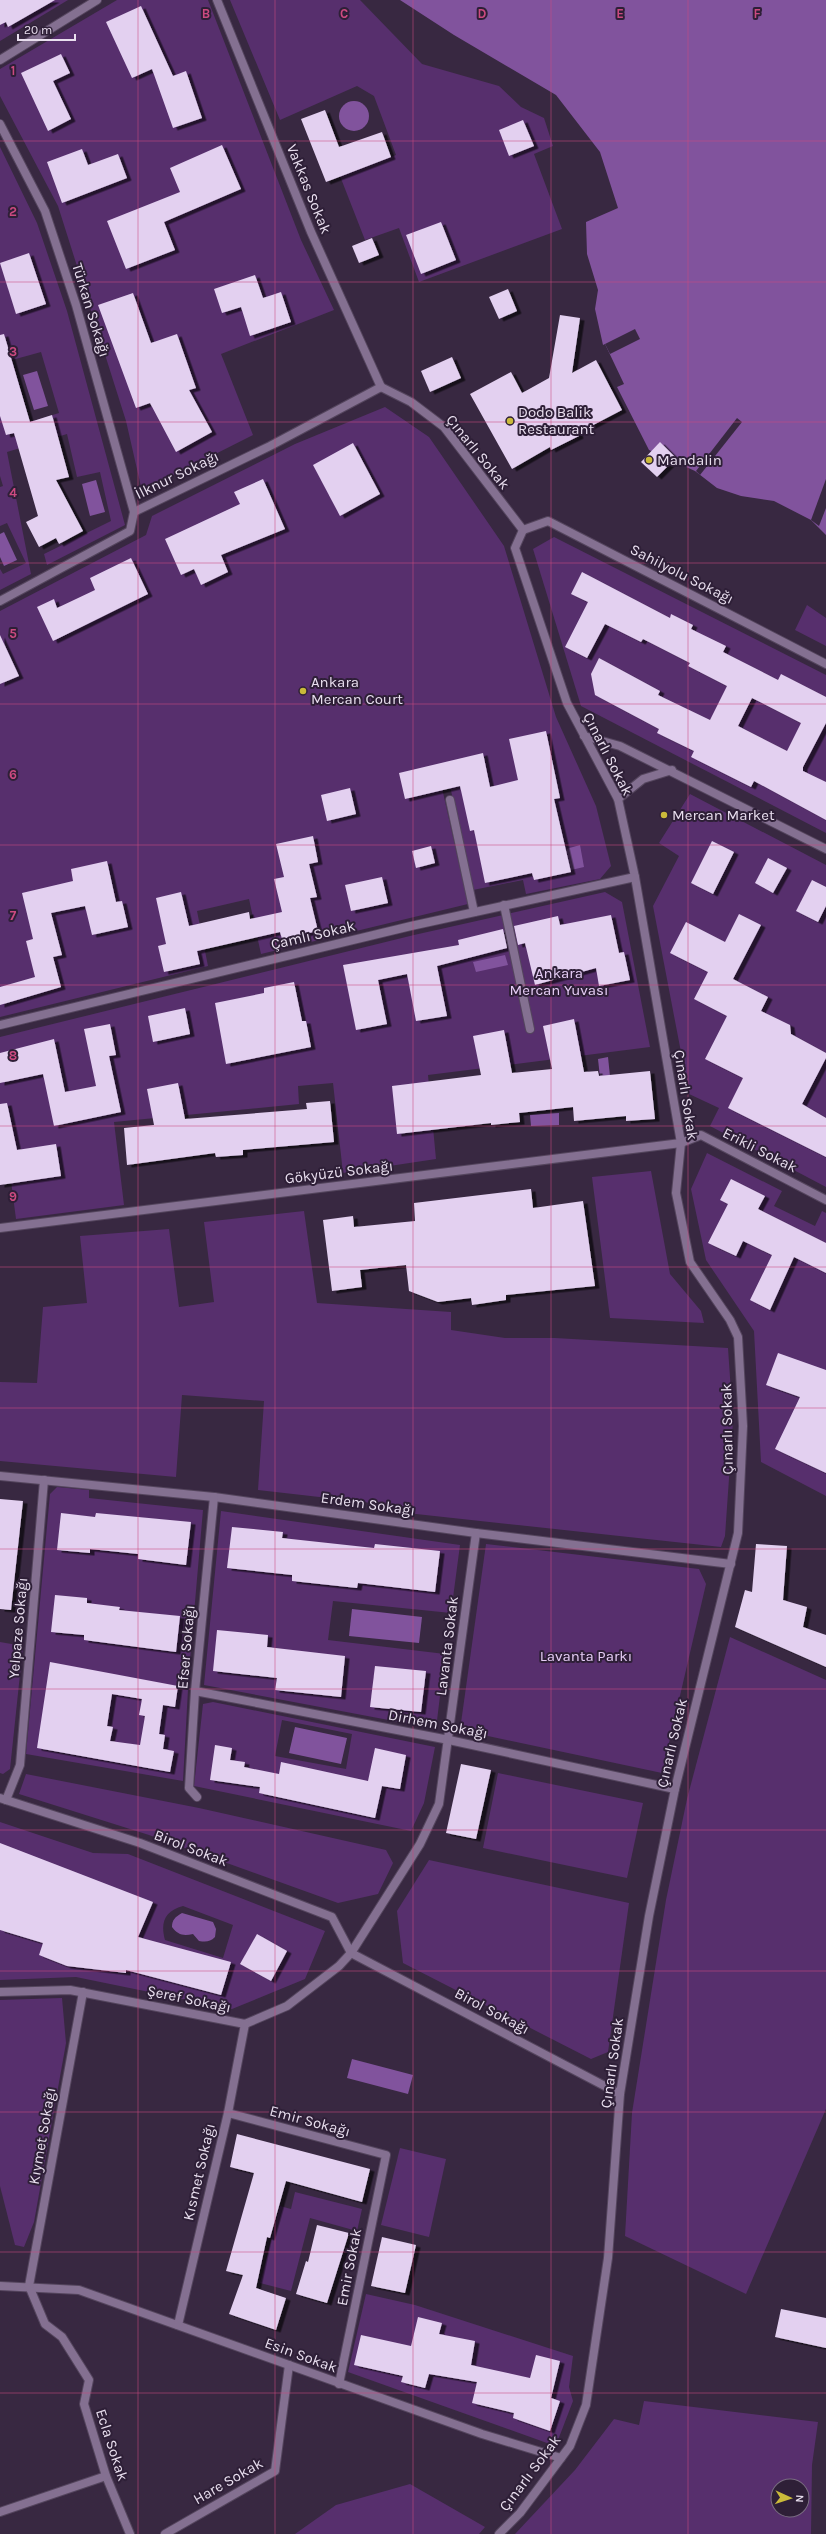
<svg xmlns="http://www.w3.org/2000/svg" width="826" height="2534" font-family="Karla,sans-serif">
<defs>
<filter id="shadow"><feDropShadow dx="4.5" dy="2.5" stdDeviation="0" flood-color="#0009"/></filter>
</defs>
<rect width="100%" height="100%" fill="#382841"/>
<g fill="#572f6d" fill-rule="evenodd">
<polygon points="0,0 68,0 0,41"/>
<polygon points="117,0 208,0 301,240 334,310 221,354 253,435 142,491 126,421 58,206 0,96 0,69"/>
<polygon points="230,0 360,0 422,64 499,86 521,107 544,118 553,146 534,154 562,229 419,282 399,228 365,240 340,176 396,155 374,96 357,86 280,120"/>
<path d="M0,147l37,76 30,88 58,214 -78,40 -3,-11 67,-33 -11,-49 -23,5 -10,-43 -60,18 24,122 -31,16v-21l3,5 23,-11 -19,-40 -7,3v-39l3,-1 -3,-10zM41,352l18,61 -29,9 -18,-62z"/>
<polygon points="385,407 429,437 504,546 556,717 596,806 611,866 600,879 526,894 523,880 473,890 450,786 442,788 468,904 261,954 249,899 197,911 208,966 0,1017 0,611 146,535 152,516 295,444"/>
<polygon points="554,537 826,675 826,833 581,706 533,549"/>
<polygon points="807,605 826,618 826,646 795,630"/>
<polygon points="690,794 826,865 826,1187 710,1126 719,1108 689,1094 653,906 679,856 659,843"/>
<polygon points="605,892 622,902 650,1047 428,1075 436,1159 343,1173 333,1083 298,1086 299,1104 114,1122 124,1205 16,1219 6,1143 0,1144 0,1037 414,935"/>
<polygon points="707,1153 782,1191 774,1206 815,1226 822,1211 826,1213 826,1496 761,1462 754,1331 706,1260 691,1189"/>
<polygon points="651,1171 670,1274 701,1311 704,1323 610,1318 592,1177"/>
<polygon points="304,1211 317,1303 451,1312 451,1330 505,1338 555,1338 728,1348 733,1421 725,1536 721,1547 407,1513 407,1507 258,1490 264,1401 182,1395 176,1477 0,1461 0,1382 37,1383 43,1307 87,1303 80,1236 169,1229 179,1307 214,1302 204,1222"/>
<polygon points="57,1487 89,1490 89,1498 203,1510 189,1671 183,1781 26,1754 50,1494"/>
<polygon points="221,1511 460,1545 451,1613 333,1601 328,1640 445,1654 436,1729 204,1685"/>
<polygon points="486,1544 699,1569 706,1584 662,1773 460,1730"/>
<polygon points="730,1637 826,1680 826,2109 746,2294 625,2236 632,2113 666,1900 687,1799"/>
<polygon points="0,1642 23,1646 10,1769 3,1774 0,1773"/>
<path d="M213,1702l222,45 -11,56 -13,28 -217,-45 9,-82zM282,1720l70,14 -6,35 -71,-13z"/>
<polygon points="498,1773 643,1803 627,1878 483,1848"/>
<polygon points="26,1774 199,1808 386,1850 393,1863 378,1894 338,1903 149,1835 19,1794"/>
<path d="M0,1822l93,31 35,1 197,77 -20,48 -73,30 -156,-32 -76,3zM183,1906l50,19 -10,33 -58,-18c-5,-18 0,-29 18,-34z"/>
<polygon points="429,1860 629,1903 608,2052 591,2059 403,1963 397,1911"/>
<polygon points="62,1998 66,2043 34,2222 24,2247 15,2245 0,2186 0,2000"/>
<polygon points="400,2148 446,2159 429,2237 381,2225"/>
<polygon points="295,2192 362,2209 357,2231 310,2218 291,2291 260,2283 280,2206 291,2209"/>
<polygon points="366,2294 415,2305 573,2356 569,2387 573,2401 558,2440 547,2443 348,2372"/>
<path d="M644,2401l174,21 -6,43 -1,69h-296l60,-64 39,-51 25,6zM778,2486h24v24h-24z"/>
<polygon points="410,2484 485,2527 479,2534 295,2534 336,2505"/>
</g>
<g fill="#81539d">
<polygon points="400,0 826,0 826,535 811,520 774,501 741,496 717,488 695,471 649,450 617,387 624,384 605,344 603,345 595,309 598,290 587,254 586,222 618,208 600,152 556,95 454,35"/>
<circle cx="354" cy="116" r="15"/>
<polygon points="37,371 48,406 34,410 23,375"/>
<polygon points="96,480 105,512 90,516 82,484"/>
<polygon points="4,532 17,560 4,566 0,557 0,534"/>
<polygon points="580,845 584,867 571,870 566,849"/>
<polygon points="505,955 508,965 476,972 473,962"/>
<polygon points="608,1057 611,1086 601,1087 598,1059"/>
<polygon points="559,1113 559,1125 531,1126 530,1115"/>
<polygon points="352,1609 422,1617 419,1643 349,1636"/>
<polygon points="295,1727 347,1738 341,1764 289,1753"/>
<path d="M182,1913l31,9 3,7 -1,8c-5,5 -9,5 -16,4l-6,-7c-10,2 -15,1 -21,-7 0,-7 3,-10 10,-14z"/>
<polygon points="352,2059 413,2075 408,2094 347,2078"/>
</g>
<g fill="#382841">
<polygon points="635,329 640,339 610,354 605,344"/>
<polygon points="737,418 742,422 700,475 696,471"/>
<polygon points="826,479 826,508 819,526 811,520"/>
</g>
<g fill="#e3d0f0" fill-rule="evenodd" filter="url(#shadow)">
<polygon points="0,0 55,0 8,27 6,22 0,25"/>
<polygon points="141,6 173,76 186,71 202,118 173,128 152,69 132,78 106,22"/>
<polygon points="61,54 70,73 53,81 71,119 48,131 21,73"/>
<polygon points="325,110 339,147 382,132 391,157 326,182 301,119"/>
<polygon points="523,120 534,146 509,156 499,130"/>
<polygon points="222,145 241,189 164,222 175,250 126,269 107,221 180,192 170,168"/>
<polygon points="82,149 88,165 118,154 127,178 62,203 47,162"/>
<polygon points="441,222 456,260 421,274 406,235"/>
<polygon points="372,238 379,255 359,263 352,246"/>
<polygon points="29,253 46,304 16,314 0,263"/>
<polygon points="255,275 263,298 281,292 291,322 250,336 241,307 222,313 214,289"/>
<polygon points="508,289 517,311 499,319 489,297"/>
<polygon points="133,293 151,343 177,334 196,388 189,390 212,432 176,452 150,403 136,408 98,305"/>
<polygon points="560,315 580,318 572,373 596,360 622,410 578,433 579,436 551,450 550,447 512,469 470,394 511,372 522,393 549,378"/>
<polygon points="4,334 30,422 52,415 69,477 56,480 83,531 59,544 56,538 39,547 26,522 38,516 14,433 6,435 0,416 0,335"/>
<polygon points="452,357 461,378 430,392 421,371"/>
<polygon points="660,442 676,458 657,477 641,462"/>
<polygon points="353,443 380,494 340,516 313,465"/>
<polygon points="263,479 285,529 221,555 228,572 201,585 194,569 181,575 165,539 240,504 234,492"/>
<polygon points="131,558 148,594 53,641 37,607 54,599 57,608 95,590 90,578"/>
<path d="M582,572l88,46 1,-4 22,11 -2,4 35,17 -3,6 55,28 3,-6 45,23v26l-23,44v4l23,11v38l-72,-39 -3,6 -60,-30 3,-6 -37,-18 2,-4 -64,-34 -4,-21 8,-16 61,33 -2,4 52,25 17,-34 -39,-20 2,-3 -47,-24 -2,3 -36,-18 -18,34 -22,-11 23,-45 -17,-8zM752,698l49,25 -14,28 -49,-25z"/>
<polygon points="0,635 19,676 0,684"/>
<polygon points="546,731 560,798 554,799 571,872 534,880 532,873 485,883 474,830 470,831 460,786 405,799 399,773 483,753 490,787 518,780 509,739"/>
<polygon points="350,788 356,814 327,821 321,795"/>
<polygon points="313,836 318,862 309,864 317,897 310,898 318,931 282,939 280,932 197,951 200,964 164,972 158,946 166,944 156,898 181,892 189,926 249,912 250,919 282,912 274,879 284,877 276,844"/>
<polygon points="712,841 734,852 713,894 691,883"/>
<polygon points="431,846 435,863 416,868 412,851"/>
<polygon points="768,858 787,868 773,893 755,883"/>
<polygon points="107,861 116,902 122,901 128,927 92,935 85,906 51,913 62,955 53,957 61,987 0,1005 0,987 35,977 26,941 33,939 22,893 73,881 71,869"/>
<polygon points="382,877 388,903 351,911 345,885"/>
<polygon points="812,880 826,887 826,906 818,922 796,911"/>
<polygon points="739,914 761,925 733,979 768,997 761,1011 790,1025 791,1034 826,1053 826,1058 802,1104 826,1118 826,1157 728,1108 743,1078 705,1059 727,1016 694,999 708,972 670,953 686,922 725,942"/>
<polygon points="611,915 619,953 624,952 630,980 599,986 596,968 535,985 525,943 518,945 514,926 558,916 560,925"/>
<polygon points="503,929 507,948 437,966 447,1016 416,1021 407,974 378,980 387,1024 356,1030 343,965 459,945 458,940"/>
<polygon points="294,982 302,1021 306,1021 311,1047 226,1064 215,1003 264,993 264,988"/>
<polygon points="185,1008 190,1034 153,1042 148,1016"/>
<polygon points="574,1019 584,1072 598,1071 599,1076 650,1071 655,1119 626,1121 626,1116 574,1121 573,1107 519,1113 520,1122 491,1125 491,1123 397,1134 392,1086 481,1075 473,1036 504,1030 512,1073 552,1069 543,1026"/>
<polygon points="110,1024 116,1055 109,1056 121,1112 54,1126 43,1074 0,1083 0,1053 54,1039 65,1092 96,1086 84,1029"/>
<polygon points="178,1083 185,1119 307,1109 306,1103 330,1101 334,1142 243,1150 243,1155 216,1157 215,1153 127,1165 124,1128 154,1125 147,1089"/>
<polygon points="7,1103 17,1150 56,1144 61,1176 0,1185 0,1104"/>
<polygon points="731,1179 765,1196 758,1209 826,1243 826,1273 794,1257 770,1310 750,1300 772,1255 743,1241 736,1256 708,1243 728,1204 720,1200"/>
<polygon points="531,1189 533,1208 583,1201 595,1286 506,1295 506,1300 472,1305 471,1298 438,1302 409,1291 406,1265 360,1270 362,1287 332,1291 323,1220 353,1216 354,1227 415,1221 414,1203"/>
<polygon points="778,1353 826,1370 826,1473 775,1449 800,1397 766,1385"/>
<polygon points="0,1499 23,1501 11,1610 0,1609"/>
<polygon points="61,1513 95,1517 96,1513 191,1522 186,1565 138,1559 138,1554 90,1549 90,1553 57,1550"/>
<polygon points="232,1527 283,1532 282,1538 374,1548 375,1544 440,1551 435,1592 358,1583 357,1588 292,1581 292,1575 227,1568"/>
<polygon points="756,1544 787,1546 783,1600 807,1607 803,1627 826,1635 826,1667 735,1627 745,1590 752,1592"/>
<polygon points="55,1595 87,1598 87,1603 120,1607 119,1610 180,1616 176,1652 84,1640 84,1635 51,1632"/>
<polygon points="217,1630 268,1635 267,1647 345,1656 341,1697 275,1690 277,1678 213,1671"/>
<path d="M50,1662l128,24 -3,21 -12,-2 -4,29 6,1 -2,14 11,2 -4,21 -133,-24zM112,1694l30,5 -3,16 6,1 -5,29 -30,-4 3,-14 -6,-1z"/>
<polygon points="375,1666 426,1671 421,1712 370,1707"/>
<polygon points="215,1745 232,1748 230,1760 245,1762 244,1767 279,1774 281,1762 368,1781 375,1748 406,1755 400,1789 382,1786 375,1818 259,1793 260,1787 210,1780"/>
<polygon points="461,1764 491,1770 476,1839 446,1833"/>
<polygon points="0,1843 153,1902 138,1937 231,1962 221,1995 126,1970 126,1973 67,1966 39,1955 43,1943 0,1930"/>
<polygon points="257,1934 287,1951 271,1981 240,1964"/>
<polygon points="237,2134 370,2169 362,2202 286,2181 270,2238 267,2237 256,2288 286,2298 276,2330 229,2314 243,2275 226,2271 254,2173 230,2167"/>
<polygon points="317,2225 349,2233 327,2303 296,2294 306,2261 308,2262"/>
<polygon points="382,2237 416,2245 405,2293 371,2286"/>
<polygon points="781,2309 826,2318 826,2348 775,2337"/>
<polygon points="418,2317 442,2323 439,2334 475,2341 471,2365 530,2378 536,2355 560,2361 551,2398 560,2401 550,2431 513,2418 514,2413 472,2403 477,2382 429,2374 425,2388 401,2382 403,2376 354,2365 361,2335 411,2346"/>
</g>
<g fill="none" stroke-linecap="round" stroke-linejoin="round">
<defs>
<g id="minor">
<polyline points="217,0 311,232 381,387"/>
<polyline points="0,60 97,0"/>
<polyline points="0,124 45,211 76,305 134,512"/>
<polyline points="381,387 411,402 444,427 523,530 515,548 567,703 618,799 635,877 681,1143 676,1193 690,1262 730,1320 738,1337 743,1426 738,1533 675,1789 649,1916 620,2094 608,2258 586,2405 570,2446 520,2513 499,2534"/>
<polyline points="523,530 548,521 826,664"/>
<polyline points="0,601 130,531 134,512 270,446 381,387"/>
<polyline points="584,736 620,746 826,849"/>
<polyline points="618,799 643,779 672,770"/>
<polyline points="450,800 474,912"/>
<polyline points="504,905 530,1029"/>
<polyline points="0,1025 411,926 635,877"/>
<polyline points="0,1228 681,1143 701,1135 826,1200"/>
<polyline points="0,1476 214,1497 476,1533 731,1564"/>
<polyline points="195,1691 449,1740 675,1789"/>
<polyline points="197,1797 189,1788 195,1691 214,1497"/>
<polyline points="0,1798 140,1843 332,1917 351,1953"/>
<polyline points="6,1800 20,1765 44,1480"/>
<polyline points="351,1953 620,2094"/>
<polyline points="0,1992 70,1990 245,2024 287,2006 339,1966 351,1953 420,1844 439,1804 476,1533"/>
<polyline points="228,2113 386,2155 339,2384"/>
<polyline points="0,2286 79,2290 482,2434 561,2458"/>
<polyline points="29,2286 83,1992"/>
<polyline points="29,2286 45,2324 62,2337 89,2380 84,2404 106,2476 130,2534"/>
<polyline points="178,2325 228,2113 245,2024"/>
<polyline points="0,2512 106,2476"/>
<polyline points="165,2534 275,2471 289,2365"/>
</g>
</defs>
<use href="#minor" stroke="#54455d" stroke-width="10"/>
<use href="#minor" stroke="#847091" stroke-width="8"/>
</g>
<path fill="none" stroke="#cc4a80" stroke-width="1" stroke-opacity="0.55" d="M138,0v2534M275,0v2534M413,0v2534M551,0v2534M688,0v2534M0,141h826M0,282h826M0,422h826M0,563h826M0,704h826M0,845h826M0,985h826M0,1126h826M0,1267h826M0,1408h826M0,1549h826M0,1689h826M0,1830h826M0,1971h826M0,2112h826M0,2252h826M0,2393h826"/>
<g fill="#caba3a" stroke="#2e1f37" stroke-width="1.5">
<circle cx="510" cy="421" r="4"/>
<circle cx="649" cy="460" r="4"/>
<circle cx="303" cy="691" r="4"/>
<circle cx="664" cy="815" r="4"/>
</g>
<g text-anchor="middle" stroke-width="4" stroke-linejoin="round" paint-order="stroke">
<g font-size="15" fill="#e9dfef" stroke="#2e1f37">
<text transform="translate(309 189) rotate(68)" y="5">Vakkas Sokak</text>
<text transform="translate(91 310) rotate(73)" y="5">Türkan Sokağı</text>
<text transform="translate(478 452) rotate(51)" y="5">Çınarlı Sokak</text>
<text transform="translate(177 475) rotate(-26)" y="5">İlknur Sokağı</text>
<text transform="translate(682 574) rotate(27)" y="5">Sahilyolu Sokağı</text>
<text transform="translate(608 754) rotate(63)" y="5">Çınarlı Sokak</text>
<text transform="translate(313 935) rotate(-13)" y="5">Çamlı Sokak</text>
<text transform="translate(686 1095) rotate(81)" y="5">Çınarlı Sokak</text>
<text transform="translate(760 1150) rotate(27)" y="5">Erikli Sokak</text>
<text transform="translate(339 1172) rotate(-7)" y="5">Gökyüzü Sokağı</text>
<text transform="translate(727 1429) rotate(-91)" y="5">Çınarlı Sokak</text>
<text transform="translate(368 1504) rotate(8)" y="5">Erdem Sokağı</text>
<text transform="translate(18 1628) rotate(-85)" y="5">Yelpaze Sokağı</text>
<text transform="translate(447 1646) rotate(-83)" y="5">Lavanta Sokak</text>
<text transform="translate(186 1647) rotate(-85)" y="5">Efser Sokağı</text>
<text transform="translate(438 1724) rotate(11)" y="5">Dirhem Sokağı</text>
<text transform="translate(672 1743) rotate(-77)" y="5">Çınarlı Sokak</text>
<text transform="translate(191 1848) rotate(21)" y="5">Birol Sokak</text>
<text transform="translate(189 1999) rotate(12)" y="5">Şeref Sokağı</text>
<text transform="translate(492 2011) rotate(28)" y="5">Birol Sokağı</text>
<text transform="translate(612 2063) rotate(-82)" y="5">Çınarlı Sokak</text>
<text transform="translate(310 2121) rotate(15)" y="5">Emir Sokağı</text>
<text transform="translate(42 2136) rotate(-80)" y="5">Kıymet Sokağı</text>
<text transform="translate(199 2172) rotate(-77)" y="5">Kısmet Sokağı</text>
<text transform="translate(349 2267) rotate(-79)" y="5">Emir Sokak</text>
<text transform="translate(301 2355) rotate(20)" y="5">Esin Sokak</text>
<text transform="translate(112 2445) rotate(72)" y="5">Ecla Sokak</text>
<text transform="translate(530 2473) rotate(-53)" y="5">Çınarlı Sokak</text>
<text transform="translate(228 2481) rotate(-30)" y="5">Hare Sokak</text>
</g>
<g font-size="15" fill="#e9dfef" stroke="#2e1f37" text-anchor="start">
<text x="518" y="417">Dodo Balik<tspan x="518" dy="17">Restaurant</tspan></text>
<text x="657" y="465">Mandalin</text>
<text x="311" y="687">Ankara<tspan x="311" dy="17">Mercan Court</tspan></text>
<text x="672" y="820">Mercan Market</text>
</g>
<g font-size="15" fill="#e6cdf6" stroke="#2e1f37">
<text x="559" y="978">Ankara<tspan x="559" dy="17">Mercan Yuvası</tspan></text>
<text x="586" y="1661">Lavanta Parkı</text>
</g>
</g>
<g font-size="13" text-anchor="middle" font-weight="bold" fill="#cc4a80" stroke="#2e1f37" stroke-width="4" stroke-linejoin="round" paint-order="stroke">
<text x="206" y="18">B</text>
<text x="344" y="18">C</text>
<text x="482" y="18">D</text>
<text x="620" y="18">E</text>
<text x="757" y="18">F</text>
<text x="13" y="75">1</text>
<text x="13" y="216">2</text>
<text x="13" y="356">3</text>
<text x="13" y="497">4</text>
<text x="13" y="638">5</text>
<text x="13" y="779">6</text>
<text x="13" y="920">7</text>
<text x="13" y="1060">8</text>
<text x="13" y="1201">9</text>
</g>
<g transform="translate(790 2498) rotate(93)"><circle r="19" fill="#2e1f37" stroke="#796c81"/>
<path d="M0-3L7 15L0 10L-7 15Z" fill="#caba3a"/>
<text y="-6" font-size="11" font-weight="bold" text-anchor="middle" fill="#e9dfef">N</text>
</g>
<path d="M18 34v6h57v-6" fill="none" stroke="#e9dfef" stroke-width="2"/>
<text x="24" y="34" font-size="12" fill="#e9dfef" stroke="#2e1f37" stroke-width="3" paint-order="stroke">20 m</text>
</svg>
